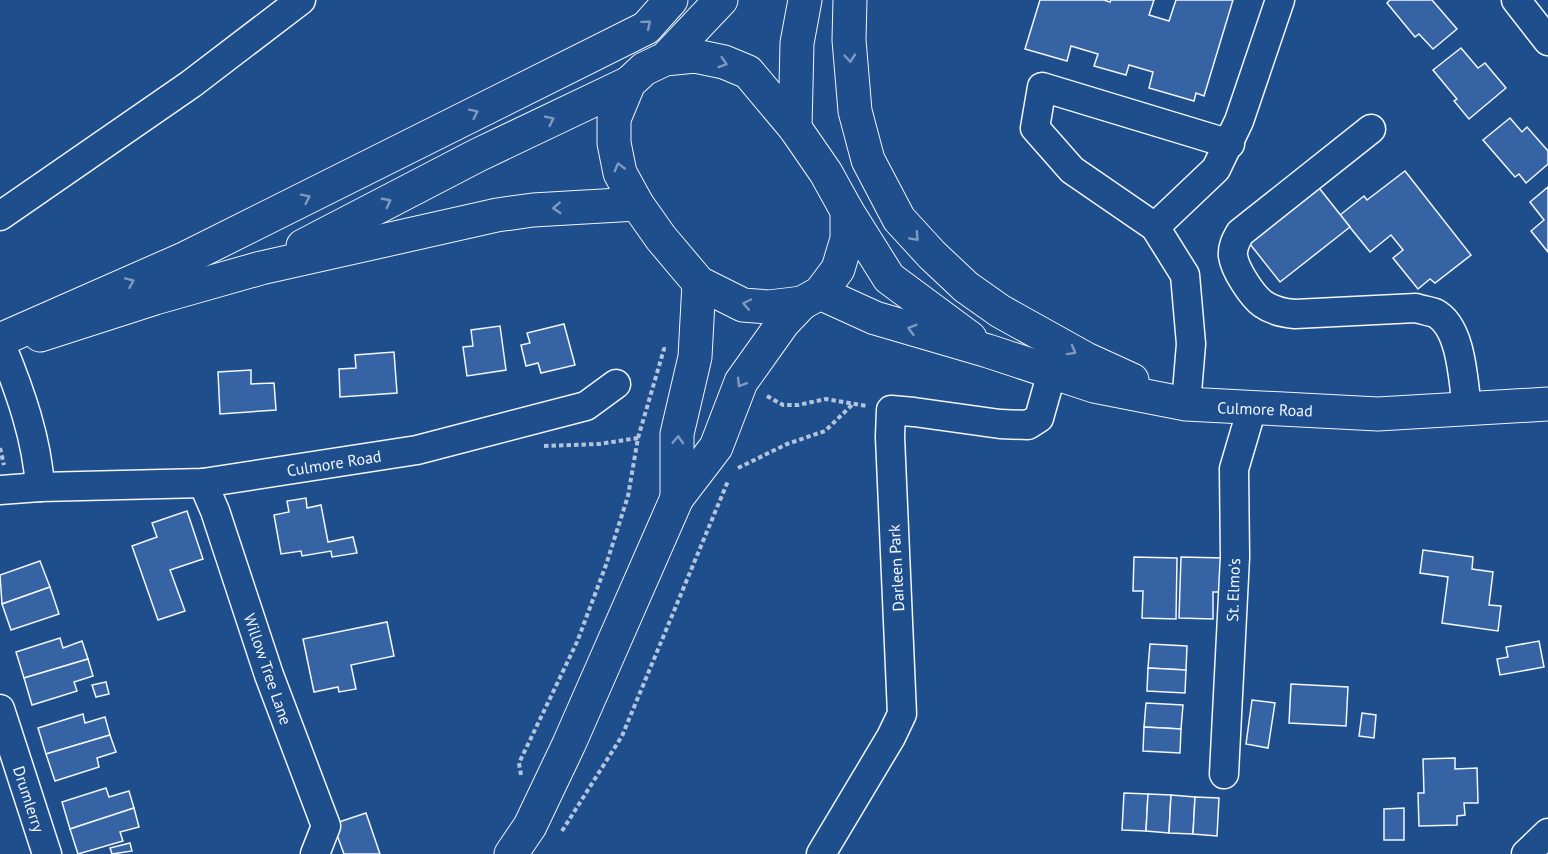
<svg xmlns="http://www.w3.org/2000/svg" width="1548" height="854" font-family="'PT Sans',sans-serif">
<rect width="100%" height="100%" fill="#1f4e8c"/>
<g fill="#3563a3" stroke="#f2f6ff" stroke-width="1.5">
<polygon points="1040,0 1104,0 1110,2 1111,0 1154,0 1149,15 1169,21 1176,0 1233,0 1204,96 1196,93 1194,101 1149,88 1153,72 1129,65 1126,75 1094,66 1098,54 1071,46 1067,61 1025,49"/>
<polygon points="1390,0 1432,0 1457,29 1433,49 1419,34 1415,37 1387,3"/>
<polygon points="1461,48 1478,68 1485,63 1506,88 1469,119 1454,101 1457,99 1433,70"/>
<polygon points="1510,118 1522,132 1527,127 1548,151 1548,164 1526,183 1519,174 1515,177 1483,140"/>
<polygon points="1405,171 1471,255 1435,283 1430,279 1418,289 1393,258 1403,250 1391,235 1370,252 1340,215 1364,196 1367,200"/>
<polygon points="1316,184 1350,227 1280,282 1246,239"/>
<polygon points="1548,187 1548,252 1531,231 1544,220 1530,202"/>
<polygon points="564,324 575,365 541,373 538,363 526,366 521,345 530,343 527,333"/>
<polygon points="500,326 506,370 467,376 463,347 473,346 471,330"/>
<polygon points="394,352 397,393 340,397 339,369 356,368 355,355"/>
<polygon points="251,370 251,384 274,383 276,410 220,414 218,372"/>
<polygon points="306,498 307,508 321,505 328,542 353,537 357,553 332,557 331,551 302,556 301,551 281,554 274,515 289,512 287,501"/>
<polygon points="187,511 203,559 170,570 185,611 158,620 132,546 157,537 152,523"/>
<polygon points="1423,550 1473,557 1472,569 1493,572 1489,605 1501,606 1498,631 1442,623 1448,577 1420,573"/>
<polygon points="1134,557 1177,558 1176,619 1142,618 1143,591 1133,591"/>
<polygon points="1181,557 1224,558 1223,592 1213,592 1213,619 1179,618"/>
<polygon points="40,561 50,587 2,604 0,575"/>
<polygon points="50,587 59,614 11,630 2,604"/>
<polygon points="387,622 394,656 351,665 356,689 339,692 338,687 314,692 303,639"/>
<polygon points="60,638 63,648 82,641 88,659 24,678 16,652"/>
<polygon points="1539,641 1544,667 1500,675 1497,659 1508,657 1506,647"/>
<polygon points="1150,644 1187,646 1186,670 1148,668"/>
<polygon points="88,659 93,676 74,682 77,691 32,705 24,678"/>
<polygon points="1148,668 1186,670 1185,693 1147,691"/>
<polygon points="106,682 109,694 96,697 92,685"/>
<polygon points="1291,684 1348,687 1346,726 1289,723"/>
<polygon points="1252,700 1275,703 1268,748 1246,744"/>
<polygon points="1146,703 1183,705 1181,729 1144,727"/>
<polygon points="1362,713 1376,715 1374,738 1359,736"/>
<polygon points="83,714 85,723 105,717 110,735 46,754 38,728"/>
<polygon points="1144,727 1181,729 1180,753 1143,751"/>
<polygon points="110,735 116,752 97,758 99,767 55,781 46,754"/>
<polygon points="1455,758 1455,769 1477,768 1478,803 1464,803 1465,815 1457,816 1457,825 1419,826 1418,793 1424,793 1423,759"/>
<polygon points="106,788 109,797 129,791 134,808 70,829 62,802"/>
<polygon points="1124,793 1148,794 1146,831 1122,830"/>
<polygon points="1148,794 1171,795 1169,833 1146,831"/>
<polygon points="1171,795 1195,797 1193,834 1169,833"/>
<polygon points="1195,797 1219,798 1217,836 1193,834"/>
<polygon points="134,808 139,827 120,832 123,841 78,854 70,829"/>
<polygon points="1404,808 1404,840 1384,840 1384,809"/>
<polygon points="366,813 380,854 344,854 333,824"/>
<polygon points="130,843 132,851 112,854 110,848"/>
</g>
<g fill="none" stroke-linecap="round" stroke-linejoin="round">
<defs>
<g id="minor">
<polyline points="1516,0 1548,41"/>
<path d="M1371,129l-131,104c-4,7 -8,14 -7,23 2,14 19,40 30,48 10,7 20,9 32,10l121,-6c6,2 13,3 19,5 27,14 28,68 32,95"/>
<polyline points="0,216 191,84 301,0"/>
<polyline points="1155,227 1216,169 1239,121 1280,0"/>
<path d="M2,347c18,44 35,92 38,140"/>
<polyline points="1186,404 1191,344 1185,275 1155,227 1072,170 1035,128 1042,87 1230,144"/>
<polyline points="203,483 215,511 269,675 326,826 315,854"/>
<polyline points="0,490 40,487 203,483 417,450 586,406 616,384"/>
<polyline points="0,709 47,854"/>
<polyline points="1224,774 1235,557 1234,469 1252,408"/>
<polyline points="821,854 891,737 902,714 890,437 891,410 914,412 1000,424 1028,425 1039,418 1052,372"/>
<polyline points="1526,854 1548,833"/>
</g>
<g id="major">
<polyline points="303,246 478,155 629,83"/>
<polyline points="40,335 155,298 261,268 497,215 533,210 637,204"/>
</g>
<g id="highway">
<polyline points="850,0 849,40 855,111 868,160 899,219 932,255 966,287 1000,311 1086,359 1132,380"/>
<polyline points="665,59 695,56 724,62 748,72 795,128 826,173 847,211 847,239 838,269 820,293 802,303 769,307 743,305 699,283 661,238 637,204 620,173 614,143 614,119 629,83 644,69 665,59 721,0"/>
<polyline points="795,128 797,43 805,0"/>
<polyline points="847,211 889,278 970,338"/>
<polyline points="820,293 875,318 988,351 1094,386 1186,404 1378,414 1548,404"/>
<polyline points="0,340 186,258 646,28 671,0"/>
<polyline points="677,498 677,434 695,357 699,283"/>
<polyline points="511,854 530,826 569,744 677,498 716,447 741,382 783,323 802,303"/>
</g>
</defs>
<use href="#minor" stroke="#f2f6ff" stroke-width="31"/>
<use href="#major" stroke="#f2f6ff" stroke-width="35"/>
<use href="#highway" stroke="#f2f6ff" stroke-width="35"/>
<g stroke="#b3c4dc" stroke-width="4" stroke-dasharray="4.5 3" stroke-linecap="butt">
<polyline points="767,396 783,405 798,405 826,399 867,406"/>
<polyline points="544,446 599,444 638,438"/>
<polyline points="0,448 4,465"/>
<polyline points="738,468 787,444 825,431 853,404"/>
<polyline points="521,775 519,763 577,642 606,565 628,496 638,438 664,349 666,349"/>
<polyline points="562,831 622,736 728,481"/>
</g>
<use href="#minor" stroke="#1f4e8c" stroke-width="28"/>
<use href="#major" stroke="#1f4e8c" stroke-width="33"/>
<use href="#highway" stroke="#1f4e8c" stroke-width="33"/>
</g>
<defs><path id="oneway-chevron" d="M-2-3.5L2.5 0L-2 3.5" fill="none" stroke-width="1.6" stroke-linecap="round" stroke-linejoin="round" transform="scale(1.5)"/></defs>
<g stroke="#7e9ac0">
<use href="#oneway-chevron" transform="translate(647 24) rotate(-40)"/>
<use href="#oneway-chevron" transform="translate(850 58) rotate(85)"/>
<use href="#oneway-chevron" transform="translate(723 63) rotate(17)"/>
<use href="#oneway-chevron" transform="translate(474 113) rotate(-26)"/>
<use href="#oneway-chevron" transform="translate(550 120) rotate(-26)"/>
<use href="#oneway-chevron" transform="translate(619 167) rotate(-105)"/>
<use href="#oneway-chevron" transform="translate(306 198) rotate(-26)"/>
<use href="#oneway-chevron" transform="translate(387 202) rotate(-28)"/>
<use href="#oneway-chevron" transform="translate(557 208) rotate(177)"/>
<use href="#oneway-chevron" transform="translate(915 237) rotate(47)"/>
<use href="#oneway-chevron" transform="translate(130 282) rotate(-24)"/>
<use href="#oneway-chevron" transform="translate(747 304) rotate(-168)"/>
<use href="#oneway-chevron" transform="translate(912 329) rotate(-164)"/>
<use href="#oneway-chevron" transform="translate(1072 351) rotate(29)"/>
<use href="#oneway-chevron" transform="translate(741 383) rotate(121)"/>
<use href="#oneway-chevron" transform="translate(678 440) rotate(-87)"/>
</g>
<g text-anchor="middle" stroke-width="4.5" stroke-linejoin="round" paint-order="stroke">
<g font-size="16" fill="#f2f6ff" stroke="#1f4e8c">
<text transform="translate(1265 409) rotate(2)" y="6">Culmore Road</text>
<text transform="translate(334 463) rotate(-9)" y="6">Culmore Road</text>
<text transform="translate(896 568) rotate(-93)" y="6">Darleen Park</text>
<text transform="translate(1233 590) rotate(-88)" y="6">St. Elmo's</text>
<text transform="translate(268 669) rotate(71)" y="6">Willow Tree Lane</text>
<text transform="translate(29 799) rotate(72)" y="6">Drumlerry</text>
</g>
</g>
</svg>
